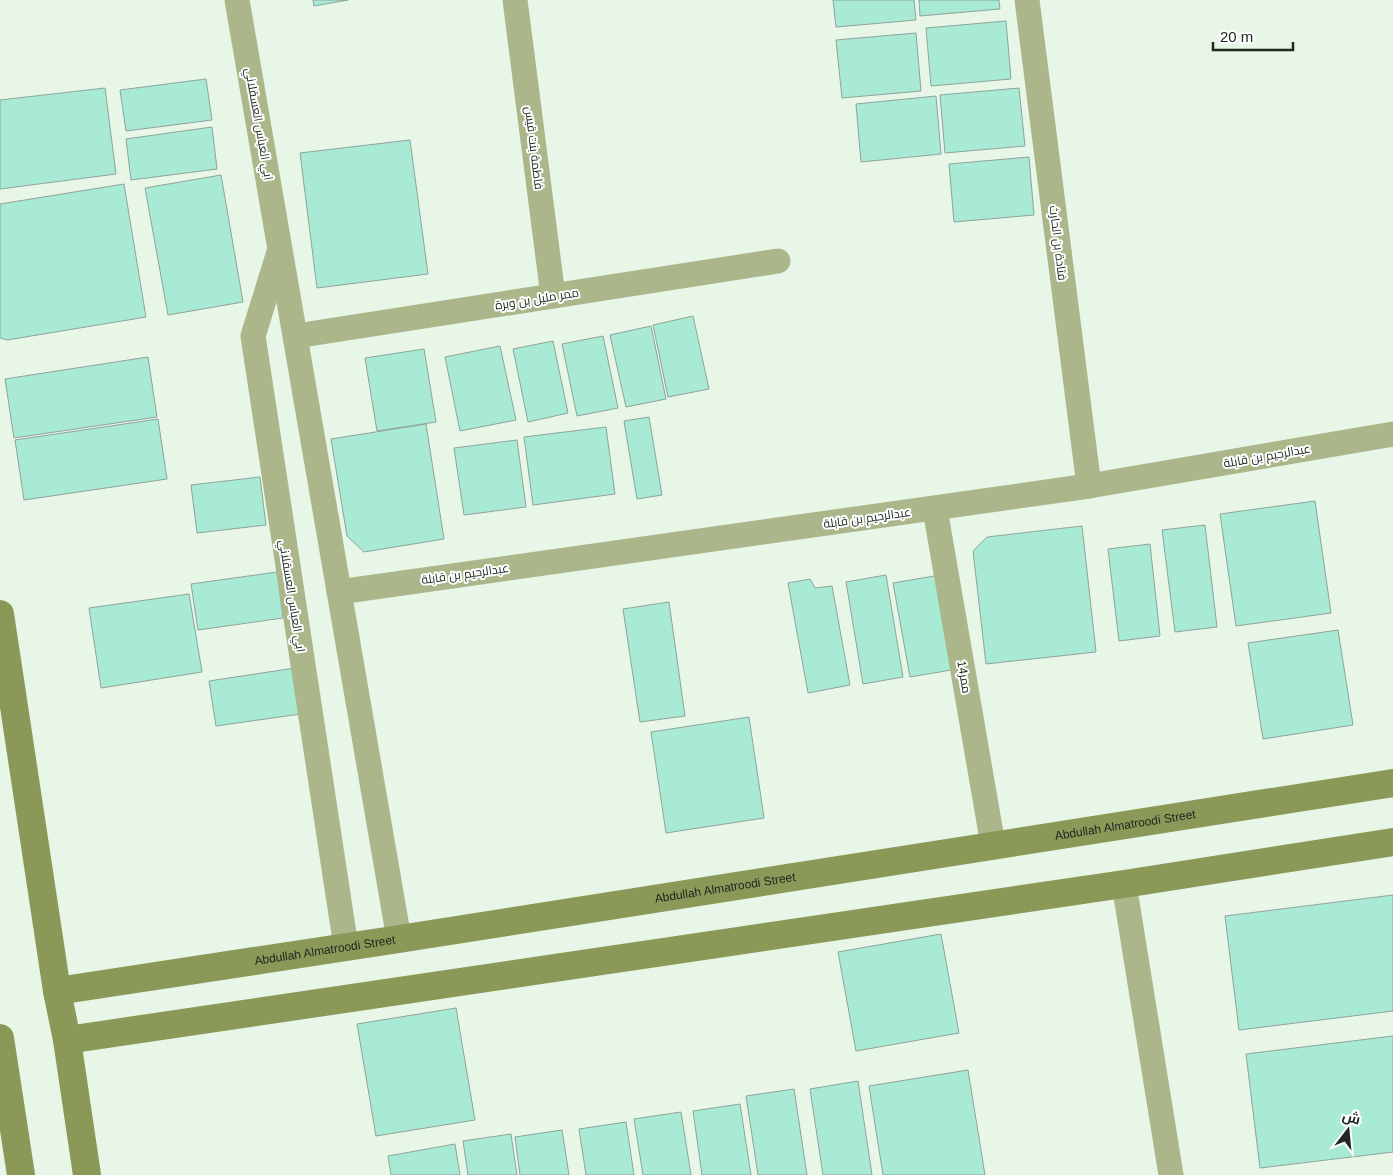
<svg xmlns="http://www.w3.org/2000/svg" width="1393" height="1175" font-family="Helvetica,Cairo,sans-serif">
<rect width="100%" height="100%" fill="#e7f6e7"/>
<g fill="#a9ead4" stroke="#8fa39c">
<polygon points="313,0 348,0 314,6"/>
<polygon points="833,0 914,0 916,20 836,27"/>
<polygon points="919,0 999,0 1000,9 920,16"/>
<polygon points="1006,21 1011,79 931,86 926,28"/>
<polygon points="916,33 921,91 842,98 836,40"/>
<polygon points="206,79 212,120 126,131 120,90"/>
<polygon points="105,88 116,174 0,189 0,100"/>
<polygon points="1019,88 1025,146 945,153 940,95"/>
<polygon points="936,96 941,154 861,162 856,104"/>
<polygon points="212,127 217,169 131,180 126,139"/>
<polygon points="410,140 428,274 317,288 300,153"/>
<polygon points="1029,157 1034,215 954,222 949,164"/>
<polygon points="221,175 243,302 168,315 145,188"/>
<polygon points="124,184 146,317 7,340 0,338 0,204"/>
<polygon points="693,316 709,389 668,397 653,325"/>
<polygon points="651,326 666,399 626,407 610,335"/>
<polygon points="603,336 618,408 577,416 562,344"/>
<polygon points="553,341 568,413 528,422 513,349"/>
<polygon points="500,346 516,420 460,431 445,357"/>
<polygon points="424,349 436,422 377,431 365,358"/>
<polygon points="148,357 157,417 14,438 5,379"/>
<polygon points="649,417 662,495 637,499 624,421"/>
<polygon points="158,419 167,479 24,500 15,440"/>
<polygon points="426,424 444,539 364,552 347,536 331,439"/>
<polygon points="606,427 615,494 533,505 524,437"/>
<polygon points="517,440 526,507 464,515 454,448"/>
<polygon points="260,477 266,525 197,533 191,485"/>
<polygon points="1315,501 1331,613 1236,626 1220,514"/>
<polygon points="1205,525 1217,627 1175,632 1162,530"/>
<polygon points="1082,526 1096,652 986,664 973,551 987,537"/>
<polygon points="1150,544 1160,636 1119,641 1108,549"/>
<polygon points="277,572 283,618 198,630 191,584"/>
<polygon points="886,575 903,677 863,684 846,582"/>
<polygon points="940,575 957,669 910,677 893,583"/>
<polygon points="810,579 815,588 832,586 850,685 808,693 788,583"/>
<polygon points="189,594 202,672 101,688 89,608"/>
<polygon points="669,602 685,716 640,722 623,609"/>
<polygon points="1338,630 1353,725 1263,739 1248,643"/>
<polygon points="295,668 301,714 216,726 209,681"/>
<polygon points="749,717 764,818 666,833 651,732"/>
<polygon points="1393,895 1393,1011 1239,1030 1225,916"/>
<polygon points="941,934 959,1033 856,1051 838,952"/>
<polygon points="456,1008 475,1120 376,1136 357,1024"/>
<polygon points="1393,1036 1393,1152 1260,1168 1246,1054"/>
<polygon points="968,1070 985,1175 883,1175 869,1086"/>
<polygon points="858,1081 872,1175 823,1175 810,1089"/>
<polygon points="794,1089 807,1175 758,1175 746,1096"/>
<polygon points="740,1104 751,1175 702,1175 693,1111"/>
<polygon points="681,1112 691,1175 643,1175 634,1119"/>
<polygon points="626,1122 634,1175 586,1175 579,1129"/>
<polygon points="562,1130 569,1175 520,1175 515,1137"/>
<polygon points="511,1134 517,1175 468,1175 463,1141"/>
<polygon points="455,1144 460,1175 391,1175 388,1156"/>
</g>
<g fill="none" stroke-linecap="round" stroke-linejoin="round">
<g stroke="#acb68b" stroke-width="25">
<polyline points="237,0 399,939"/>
<polyline points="515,0 553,296"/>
<polyline points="1027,0 1089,486"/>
<polyline points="279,252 253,336 346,947"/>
<polyline points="296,336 778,261"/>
<polyline points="935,509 993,845"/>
<polyline points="339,592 1089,486 1393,434"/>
<polyline points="1124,884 1171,1175"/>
</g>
<g stroke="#8b9958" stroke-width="28">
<polyline points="0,614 57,991 67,1040 87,1175"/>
<path id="s1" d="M57,991l342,-52 994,-156"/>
<polyline points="0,1038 21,1175"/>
<polyline points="67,1040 1124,884 1393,842"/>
</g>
</g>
<g text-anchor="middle" stroke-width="4" stroke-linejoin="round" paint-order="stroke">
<g font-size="12" fill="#212621" stroke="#fcfffc">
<text transform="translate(259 124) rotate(80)" y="4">ابي العباس العسقلاني</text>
<text transform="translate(534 148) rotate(83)" y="4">فاطمة بنت قيس</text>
<text transform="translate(1058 243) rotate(83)" y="4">فتادة بن الحارث</text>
<text transform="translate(537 299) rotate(-9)" y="4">ممر مليل بن وبرة</text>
<text transform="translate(1267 456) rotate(-10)" y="4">عبدالرحيم بن قابلة</text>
<text transform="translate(867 518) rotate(-8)" y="4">عبدالرحيم بن قابلة</text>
<text transform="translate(465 574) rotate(-8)" y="4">عبدالرحيم بن قابلة</text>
<text transform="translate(292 596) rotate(81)" y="4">ابي العباس العسقلاني</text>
<text transform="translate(964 677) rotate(80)" y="4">ممر14</text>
<text dy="4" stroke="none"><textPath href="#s1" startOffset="1081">Abdullah Almatroodi Street</textPath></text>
<text dy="4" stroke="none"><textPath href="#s1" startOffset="676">Abdullah Almatroodi Street</textPath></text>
<text dy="4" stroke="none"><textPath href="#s1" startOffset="271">Abdullah Almatroodi Street</textPath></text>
</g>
</g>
<g transform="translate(1348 1130) rotate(16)" stroke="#fcfffc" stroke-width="4" paint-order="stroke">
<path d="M0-4L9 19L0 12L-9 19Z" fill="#212621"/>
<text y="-8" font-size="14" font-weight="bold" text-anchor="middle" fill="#212621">ش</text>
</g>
<path d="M1213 42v8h80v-8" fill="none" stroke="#212621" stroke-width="2.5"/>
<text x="1220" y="42" font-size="15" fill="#212621" stroke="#fcfffc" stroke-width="4" paint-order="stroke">20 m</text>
</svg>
